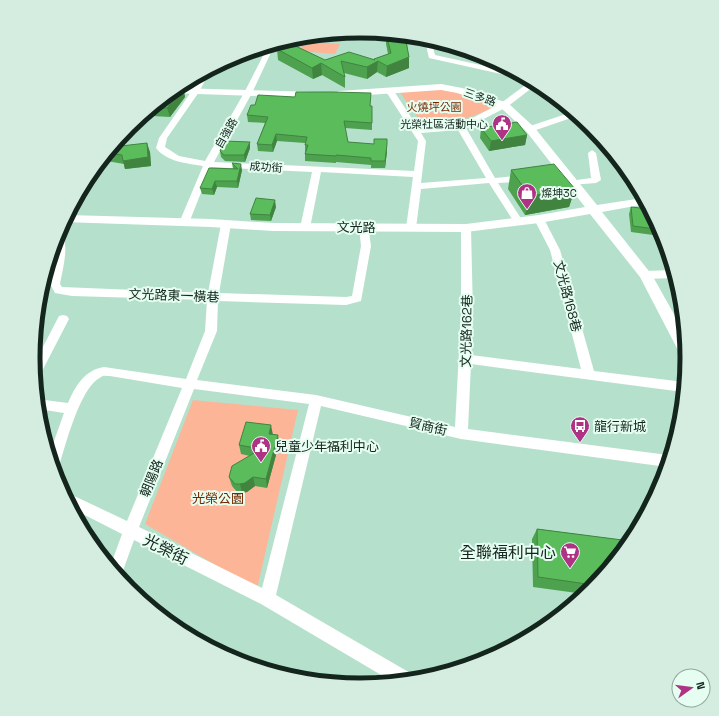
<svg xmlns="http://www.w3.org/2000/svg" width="719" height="716" font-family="'Space Grotesk','Noto Sans TC',sans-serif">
<rect width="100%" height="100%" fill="#b5e1cc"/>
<g fill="#fcb597">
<polygon points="304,41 340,44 335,54 299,51"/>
<path d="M438,89c22,1 37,8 56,19l-29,11 -41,7 -25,-35z"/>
<polygon points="193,400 298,410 257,589 145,524"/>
</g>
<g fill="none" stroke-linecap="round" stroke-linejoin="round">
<g fill="#fff" fill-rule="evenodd">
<polygon points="424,37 431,40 435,55 517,73 527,78 524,79 429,58"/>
<path d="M275,44l-23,49 -38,69 200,9 4,-30 -33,-51 1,-2h6l26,40 41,-3 42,-22 30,-22 6,3 -30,23 -41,21 29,50 31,-3 5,3 -5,3 -28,2 24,37 -2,2h-6l-25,-39 -68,6 -5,39 -5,3 -5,-3 7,-51 -92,-5 -11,56 -5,3 -5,-3 12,-56 -101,-5 -22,56 -1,2h-8l-1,-2 24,-57c-17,-3 -36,-4 -47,-18l3,-10 32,-46 10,-18 8,-4 1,1 -11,21 -32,46 -2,9 14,9 26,5 39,-68 24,-47zM458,130l28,48 -65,5 5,-42 -5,-8z"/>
<polygon points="572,112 577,116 533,131 527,131 526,129 527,127"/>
<polygon points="592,150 596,153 601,180 596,183 570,185 568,183 570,181 591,178 588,153"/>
<path d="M539,216l5,3 16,31 34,121 90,11 -1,10 -212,-28 -3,65 200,26 2,1 -3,11 -206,-28 -140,-33 -45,189 136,79 2,6 -21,2 -132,-78 -127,-64 -14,39 -10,-12 12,-33 -51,-26 -9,-15 3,-1 5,2 57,27 55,-133 -72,-12c-3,0 -7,-1 -9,1 -21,10 -35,67 -42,89l-2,4 -3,1 -5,-16 15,-42 -26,-4 -1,-10 31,4c7,-16 16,-33 36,-36l82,12 19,-48 2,-31 -135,-4 -17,-3 -5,-9 6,-37 -2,-4 4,-11c14,5 4,40 2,52l2,3 146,6 13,-69 5,-3 5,3 -12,69 127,4 6,-1 9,-50 -2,-19 1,-2h8l3,21 -10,55 -15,4 -128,-4 -1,30 -20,49 119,15 139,32 6,-113v-86l1,-2h8l1,2 2,86 -2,41 110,14 -31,-119 -16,-31zM194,389l115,15 -47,184 -123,-61z"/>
<polygon points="673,270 674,278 645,279 641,278 640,275 641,272 645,271"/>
<polygon points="63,315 67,316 69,319 38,379 35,381 33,366 59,316"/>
</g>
<g fill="#fff" fill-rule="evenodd">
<polygon points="441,84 462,88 508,103 534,127 597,205 643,198 646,204 602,212 652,275 684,332 686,357 681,356 640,277 590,214 539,223 466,232 273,231 211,227 63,222 67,215 211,219 273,223 466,224 539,215 585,207 526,131 500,107 457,93 441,90 339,97 334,94 339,91"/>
<polygon points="175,88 317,92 322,95 317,98 169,93"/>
</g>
</g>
<g fill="#4ea24f">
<polygon points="386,34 407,43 409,68 386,77 377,72 367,79 344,73 345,77 345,88 322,75 313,79 278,60 277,49 325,60 374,59 388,54 386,44"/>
<polygon points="176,87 183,87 185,97 170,117 152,116 150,109"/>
<polygon points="255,105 372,106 372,130 345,128 348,142 387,151 385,168 371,168 371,165 336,162 336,163 305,161 305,143 277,141 273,152 258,151 257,144 265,123 248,122 247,115"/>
<polygon points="481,128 527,135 525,145 489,151 480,138"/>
<polygon points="250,142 250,148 245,162 225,161 221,157 220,151"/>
<polygon points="112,147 150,152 151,166 125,169 124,164 101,160 90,173"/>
<polygon points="232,163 242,170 238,188 217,187 214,195 202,194 200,188 233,169"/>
<polygon points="511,170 575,189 569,207 525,215 508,189"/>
<polygon points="276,207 271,221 251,220 250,214"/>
<polygon points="631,207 656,229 653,235 631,232 629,214"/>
<polygon points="273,434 279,444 267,488 255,486 247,492 242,493 238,493 232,486 229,477 250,456 241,454 239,445"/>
<polygon points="537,529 630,541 591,589 584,594 533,587 532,539"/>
</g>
<g fill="#408440">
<polygon points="405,35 416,37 404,45"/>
<polygon points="409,57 409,68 386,77 387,66"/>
<polygon points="378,61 377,72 367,79 367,67"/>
<polygon points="321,63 322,75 313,79 312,68"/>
<polygon points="183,87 185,97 170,117 167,108"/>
<polygon points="130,125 131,128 112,147 128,127"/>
<polygon points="276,134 277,141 273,152 272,145"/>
<polygon points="527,135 525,145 489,151 491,141"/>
<polygon points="250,142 250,148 245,162 244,155"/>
<polygon points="147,143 150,152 151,166 125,169 123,161"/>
<polygon points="387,144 387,151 385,168 385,161"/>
<polygon points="241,164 242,170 238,188 237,181"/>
<polygon points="215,181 217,187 214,195 212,189"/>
<polygon points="575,189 569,207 525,215 530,196"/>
<polygon points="275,200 276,207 271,221 270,215"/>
<polygon points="271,425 273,435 269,434"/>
<polygon points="278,435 279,444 267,488 266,479"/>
<polygon points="253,477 255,486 247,492 242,493 240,484"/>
</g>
<g fill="#5bbc5c" stroke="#408440">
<polygon points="386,34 405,36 409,57 387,66 378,61 367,67 341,61 345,77 321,63 312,68 277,49 278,43 285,41 325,60 349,52 375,60 374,59 391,53"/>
<polygon points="176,87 183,87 167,108 153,107"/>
<polygon points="296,92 332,92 371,93 370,106 372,106 372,123 344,121 348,142 374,144 374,139 387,139 387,144 385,161 371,161 371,158 336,155 336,156 305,154 308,145 305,145 307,137 276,134 272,145 257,144 268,117 247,115 251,105 255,105 258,95 295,97"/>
<polygon points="517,122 527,135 491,141 481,128"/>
<polygon points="224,141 250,142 244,155 224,155 220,151"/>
<polygon points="147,143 148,157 123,161 122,155 107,153 112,147"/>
<polygon points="232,163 241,164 237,181 215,181 212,189 200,188 209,168 238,169"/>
<polygon points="554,164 575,189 530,196 511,170"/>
<polygon points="256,198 275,200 270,215 250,214"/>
<polygon points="631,207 649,209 655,221 656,229 633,226"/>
<polygon points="246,422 271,425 269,434 278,435 266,479 253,477 245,483 240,484 235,484 229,477 232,466 261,449 239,445"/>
<polygon points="537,529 630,541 594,585 538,577"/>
</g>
<defs>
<symbol id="civic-pin" viewBox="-11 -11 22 30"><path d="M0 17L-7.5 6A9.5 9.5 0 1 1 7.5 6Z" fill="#ae3385" stroke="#e6fdf1"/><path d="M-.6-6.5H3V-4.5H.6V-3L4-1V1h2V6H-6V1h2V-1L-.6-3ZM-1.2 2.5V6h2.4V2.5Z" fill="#fff"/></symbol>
<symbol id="shop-pin" viewBox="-11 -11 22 30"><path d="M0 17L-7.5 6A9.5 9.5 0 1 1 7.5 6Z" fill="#ae3385" stroke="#e6fdf1"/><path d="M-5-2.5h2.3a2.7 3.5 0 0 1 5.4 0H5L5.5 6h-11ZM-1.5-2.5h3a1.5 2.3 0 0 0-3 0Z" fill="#fff"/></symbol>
<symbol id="bus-pin" viewBox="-11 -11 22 30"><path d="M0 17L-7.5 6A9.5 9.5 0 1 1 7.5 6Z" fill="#ae3385" stroke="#e6fdf1"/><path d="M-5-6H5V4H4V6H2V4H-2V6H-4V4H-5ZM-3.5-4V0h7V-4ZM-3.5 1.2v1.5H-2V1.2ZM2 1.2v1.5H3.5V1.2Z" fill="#fff"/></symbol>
<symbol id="supermarket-pin" viewBox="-11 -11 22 30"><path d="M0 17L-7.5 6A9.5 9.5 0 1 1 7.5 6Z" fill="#ae3385" stroke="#e6fdf1"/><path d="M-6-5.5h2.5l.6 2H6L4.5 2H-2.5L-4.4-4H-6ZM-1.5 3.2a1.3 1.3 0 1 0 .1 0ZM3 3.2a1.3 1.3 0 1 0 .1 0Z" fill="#fff"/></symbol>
</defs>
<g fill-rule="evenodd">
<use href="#civic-pin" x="491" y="113" width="22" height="30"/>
<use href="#shop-pin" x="516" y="182" width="22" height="30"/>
<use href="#bus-pin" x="569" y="415" width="22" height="30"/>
<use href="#civic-pin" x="250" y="435" width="22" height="30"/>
<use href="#supermarket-pin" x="559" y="541" width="22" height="30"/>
</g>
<g text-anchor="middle" stroke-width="4" stroke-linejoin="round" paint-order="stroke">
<g font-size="11" fill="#13251d" stroke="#e6fdf1">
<text transform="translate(480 97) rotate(19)" y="4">三多路</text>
<text transform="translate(226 133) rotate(-60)" y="4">自強路</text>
<text transform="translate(266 167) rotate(4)" y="4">成功街</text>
</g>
<g font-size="11" fill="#732900" stroke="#e6fdf1">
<text x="434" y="111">火燒坪公園</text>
</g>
<g font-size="11" fill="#13251d" stroke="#e6fdf1" text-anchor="end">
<text x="488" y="128">光榮社區活動中心</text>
<text x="541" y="197" text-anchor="start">燦坤3C</text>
</g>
<g font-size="13" fill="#13251d" stroke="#e6fdf1">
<text x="356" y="232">文光路</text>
<text transform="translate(174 295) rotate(2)" y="5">文光路東一橫巷</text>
<text transform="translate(568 296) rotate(75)" y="5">文光路168巷</text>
<text transform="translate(466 331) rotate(-89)" y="5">文光路162巷</text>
<text transform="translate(428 426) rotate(13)" y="5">貿商街</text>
<text transform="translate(151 478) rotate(-68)" y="5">朝陽路</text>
</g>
<g font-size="13" fill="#13251d" stroke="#e6fdf1" text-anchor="start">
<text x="594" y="431">龍行新城</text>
<text x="275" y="451">兒童少年福利中心</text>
</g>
<g font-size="13" fill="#732900" stroke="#e6fdf1">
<text x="218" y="503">光榮公園</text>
</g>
<g font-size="16" fill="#13251d" stroke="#e6fdf1">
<text transform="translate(166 549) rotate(26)" y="6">光榮街</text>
</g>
<g font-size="16" fill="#13251d" stroke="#e6fdf1" text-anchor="end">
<text x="556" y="558">全聯福利中心</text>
</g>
</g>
<path d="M0 0H719V716H0ZM40 358a320 320 0 1 1 640 0a320 320 0 1 1-640 0Z" fill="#d5ece0" fill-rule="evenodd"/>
<path fill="none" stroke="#13251d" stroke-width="5" d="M40 358a320 320 0 1 1 640 0a320 320 0 1 1-640 0Z"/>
<g transform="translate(691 688) rotate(76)"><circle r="19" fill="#e6fdf1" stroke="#92a79c"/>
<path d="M0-3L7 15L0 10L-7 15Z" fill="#ae3385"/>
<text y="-6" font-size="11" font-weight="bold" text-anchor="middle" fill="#13251d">N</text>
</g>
</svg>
